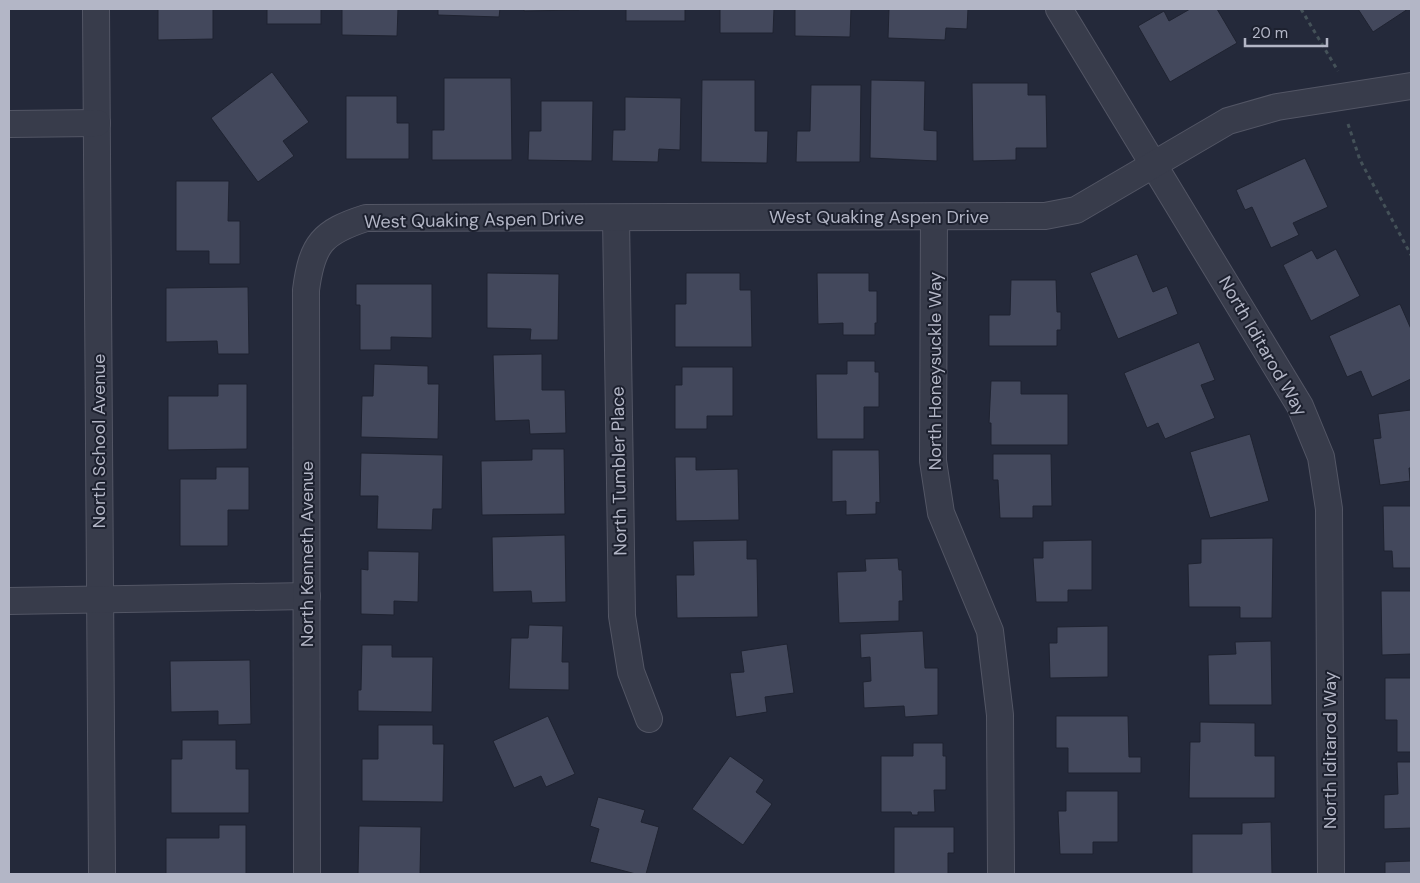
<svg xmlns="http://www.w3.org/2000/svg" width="1420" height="883" font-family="'DM Sans',sans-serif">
<rect width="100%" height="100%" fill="#24293a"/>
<g fill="#43485c" stroke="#1f2331">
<polygon points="158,9 213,9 213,39 158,40"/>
<rect x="267" y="9" width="54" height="15"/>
<polygon points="342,9 398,9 397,36 342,35"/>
<polygon points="438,9 500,9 499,17 438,15"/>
<polygon points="524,9 579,9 579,10 524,11"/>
<rect x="626" y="9" width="59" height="12"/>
<polygon points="720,9 774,9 773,33 720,33"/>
<polygon points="795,9 851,9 850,37 795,36"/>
<polygon points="889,9 968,9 967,29 946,28 945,40 888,38"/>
<polygon points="1190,9 1217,9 1237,43 1170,82 1138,26 1164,11 1169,21"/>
<polygon points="1358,9 1408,9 1373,32"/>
<polygon points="272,72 309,122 283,141 294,156 258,182 211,118"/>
<polygon points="444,78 511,78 512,160 432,160 432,130 444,130"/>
<polygon points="702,80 755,80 755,131 768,131 767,163 701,162"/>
<polygon points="871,80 925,81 924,130 937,131 937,161 870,158"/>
<polygon points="972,83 1028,83 1028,95 1046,95 1047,148 1016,148 1016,160 973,161"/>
<polygon points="811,85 861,85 860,162 796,162 797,131 810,131"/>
<polygon points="346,96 397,96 397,123 409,123 409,159 346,159"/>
<polygon points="625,97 681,98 680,150 659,149 658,162 612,161 613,130 625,130"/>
<polygon points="541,101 593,101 592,161 528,160 529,131 541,131"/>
<polygon points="1305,158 1328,207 1293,223 1299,235 1271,248 1252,207 1245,210 1236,190"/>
<polygon points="176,181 229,181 228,221 240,221 240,264 209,264 209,251 176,251"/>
<polygon points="1336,249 1360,296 1311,321 1283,265 1312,250 1317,259"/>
<polygon points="1137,254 1153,292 1167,286 1178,314 1118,339 1090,273"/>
<polygon points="487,273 559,274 558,340 530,340 531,329 487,328"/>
<polygon points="686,273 740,273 740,290 751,290 752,347 675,347 675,304 686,304"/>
<polygon points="817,273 869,273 869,291 877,291 877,323 875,323 875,335 843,335 843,323 818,324"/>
<polygon points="1011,280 1056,280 1057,312 1061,312 1061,330 1057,330 1057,346 989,346 989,315 1010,315"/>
<polygon points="356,284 432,284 432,338 391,337 391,350 360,350 360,305 356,305"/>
<polygon points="248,287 249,354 218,354 217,341 166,342 166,288"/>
<polygon points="1400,304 1411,329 1411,379 1372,397 1361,371 1347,377 1329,336"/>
<polygon points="1199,342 1215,380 1201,385 1215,418 1165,439 1158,423 1147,428 1124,373"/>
<polygon points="542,354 542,390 565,390 566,433 530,434 529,420 495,421 493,355"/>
<polygon points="847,361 875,361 875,372 879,372 879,407 864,407 864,439 817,439 816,374 847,374"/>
<polygon points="374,364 428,366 428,384 439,384 438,439 361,437 362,396 373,396"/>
<polygon points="682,367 733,367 733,416 707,416 707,429 675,429 675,385 682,385"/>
<polygon points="991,381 1021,381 1021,394 1068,394 1068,445 991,445 991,423 989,423"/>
<polygon points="218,384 247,384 247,449 168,450 168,396 218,396"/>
<polygon points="1411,410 1411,468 1409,468 1410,481 1380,485 1373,439 1381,438 1378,414"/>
<polygon points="1250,434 1269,501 1210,518 1190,452"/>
<polygon points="532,449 564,449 565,514 482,515 481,461 532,460"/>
<polygon points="832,450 879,450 880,503 876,502 876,514 846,515 846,501 832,502"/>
<polygon points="361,453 443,455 442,509 433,509 432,530 377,529 378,496 360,496"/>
<polygon points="993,454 1051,454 1052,506 1033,506 1033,518 1000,518 998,480 993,480"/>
<polygon points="675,457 696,457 696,470 738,469 739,520 676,521"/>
<polygon points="216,467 249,467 249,510 228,510 228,546 180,546 180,479 216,479"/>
<polygon points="1383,506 1411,506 1411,568 1393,568 1392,551 1384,551"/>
<polygon points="565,535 566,602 532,603 531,591 493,592 492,537"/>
<polygon points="1273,538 1272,618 1240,618 1240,607 1189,607 1188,564 1201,563 1201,539"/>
<polygon points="747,540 747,559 757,559 758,617 677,618 676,575 694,575 693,541"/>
<polygon points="1092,540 1092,590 1068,590 1068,602 1036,602 1033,558 1043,558 1043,541"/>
<polygon points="368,551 419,552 418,602 394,601 394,615 361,614 361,569 368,570"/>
<polygon points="898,558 899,570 902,570 903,601 899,601 899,621 839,623 837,572 866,571 865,559"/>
<polygon points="1381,591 1411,591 1411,654 1382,655"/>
<polygon points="529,625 563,626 562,662 569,662 569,690 509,689 511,638 528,638"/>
<polygon points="1108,626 1108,677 1050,678 1049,643 1057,643 1057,627"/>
<polygon points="923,631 925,668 938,668 938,715 905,717 904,706 864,708 863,682 871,681 870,657 861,658 860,634"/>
<polygon points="1271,641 1272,705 1209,705 1208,655 1236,654 1235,642"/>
<polygon points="787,644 794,693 765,697 767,712 736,717 730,673 744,672 741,651"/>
<polygon points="362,645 392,645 392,657 433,657 432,712 358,711 358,690 361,690"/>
<polygon points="250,660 251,724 218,725 218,711 171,712 170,661"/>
<polygon points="1385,678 1411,678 1411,752 1397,752 1397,720 1385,720"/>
<polygon points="548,716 575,774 546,787 541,776 514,788 493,741"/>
<polygon points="1056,716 1128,716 1129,757 1141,757 1141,773 1068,773 1068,748 1056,748"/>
<polygon points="1200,722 1255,723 1255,756 1275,756 1275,798 1189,798 1190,742 1200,742"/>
<polygon points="378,725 433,725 433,744 444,744 443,802 362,801 362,759 378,759"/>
<polygon points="182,740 236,740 236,769 249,769 249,813 171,813 171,759 182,759"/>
<polygon points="913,743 943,743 943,756 946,756 946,790 934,790 935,812 918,812 918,815 912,815 911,812 881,812 881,756 913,756"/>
<polygon points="730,756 764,780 756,792 772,804 743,845 692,809"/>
<polygon points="1397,762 1411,762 1411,828 1384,829 1384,795 1398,794"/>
<polygon points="1066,791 1118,791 1118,842 1093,842 1093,854 1060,854 1058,811 1066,811"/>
<polygon points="598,797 645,810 641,822 659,827 646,874 636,874 590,862 599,829 590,826"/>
<polygon points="1271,822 1272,874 1192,874 1192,834 1242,834 1242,823"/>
<polygon points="219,825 246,825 246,874 166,874 166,838 219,838"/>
<polygon points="359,826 421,827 420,874 358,874"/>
<polygon points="894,827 954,827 954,853 948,853 948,874 894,874"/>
<polygon points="1411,861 1411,874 1385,874 1385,862"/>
</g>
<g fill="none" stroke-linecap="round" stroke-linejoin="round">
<defs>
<g id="minor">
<polyline points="96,9 102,874"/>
<polyline points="1059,9 1300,406 1321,457 1329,509 1331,874"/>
<polyline points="9,124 97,123"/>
<polyline points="934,217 933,461 941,513 990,631 1000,715 1001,874"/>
<polyline points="616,218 622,616 631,672 649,719"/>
<polyline points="9,601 307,596"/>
<path d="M307,874l-1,-584c6,-46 16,-58 60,-72l679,-2 31,-6 152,-89 49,-14 134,-21"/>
</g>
</defs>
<use href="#minor" stroke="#535665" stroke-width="28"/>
<g stroke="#445158" stroke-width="3" stroke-dasharray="4 4" stroke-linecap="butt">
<polyline points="1301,9 1338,71"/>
<polyline points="1348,124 1360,160 1411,255"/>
</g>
<use href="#minor" stroke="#383c4b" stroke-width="26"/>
</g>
<g text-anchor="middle" stroke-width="4" stroke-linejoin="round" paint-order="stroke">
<g font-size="18" fill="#b3b6c6" stroke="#1d212f">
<text x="879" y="223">West Quaking Aspen Drive</text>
<text transform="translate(474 220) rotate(-1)" y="6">West Quaking Aspen Drive</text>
<text transform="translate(1263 346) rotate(60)" y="6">North Iditarod Way</text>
<text transform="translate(935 371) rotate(-90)" y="6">North Honeysuckle Way</text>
<text transform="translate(99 441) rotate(-90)" y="6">North School Avenue</text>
<text transform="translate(619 471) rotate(-91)" y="6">North Tumbler Place</text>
<text transform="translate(307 554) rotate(-90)" y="6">North Kenneth Avenue</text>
<text transform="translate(1330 750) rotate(-90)" y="6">North Iditarod Way</text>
</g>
</g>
<rect width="1420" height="883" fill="none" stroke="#b3b6c6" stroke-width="20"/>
<path d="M1245 38v8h82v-8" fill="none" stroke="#b3b6c6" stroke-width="2.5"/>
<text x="1252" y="38" font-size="15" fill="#b3b6c6" stroke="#1d212f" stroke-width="4" paint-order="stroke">20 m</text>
</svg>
